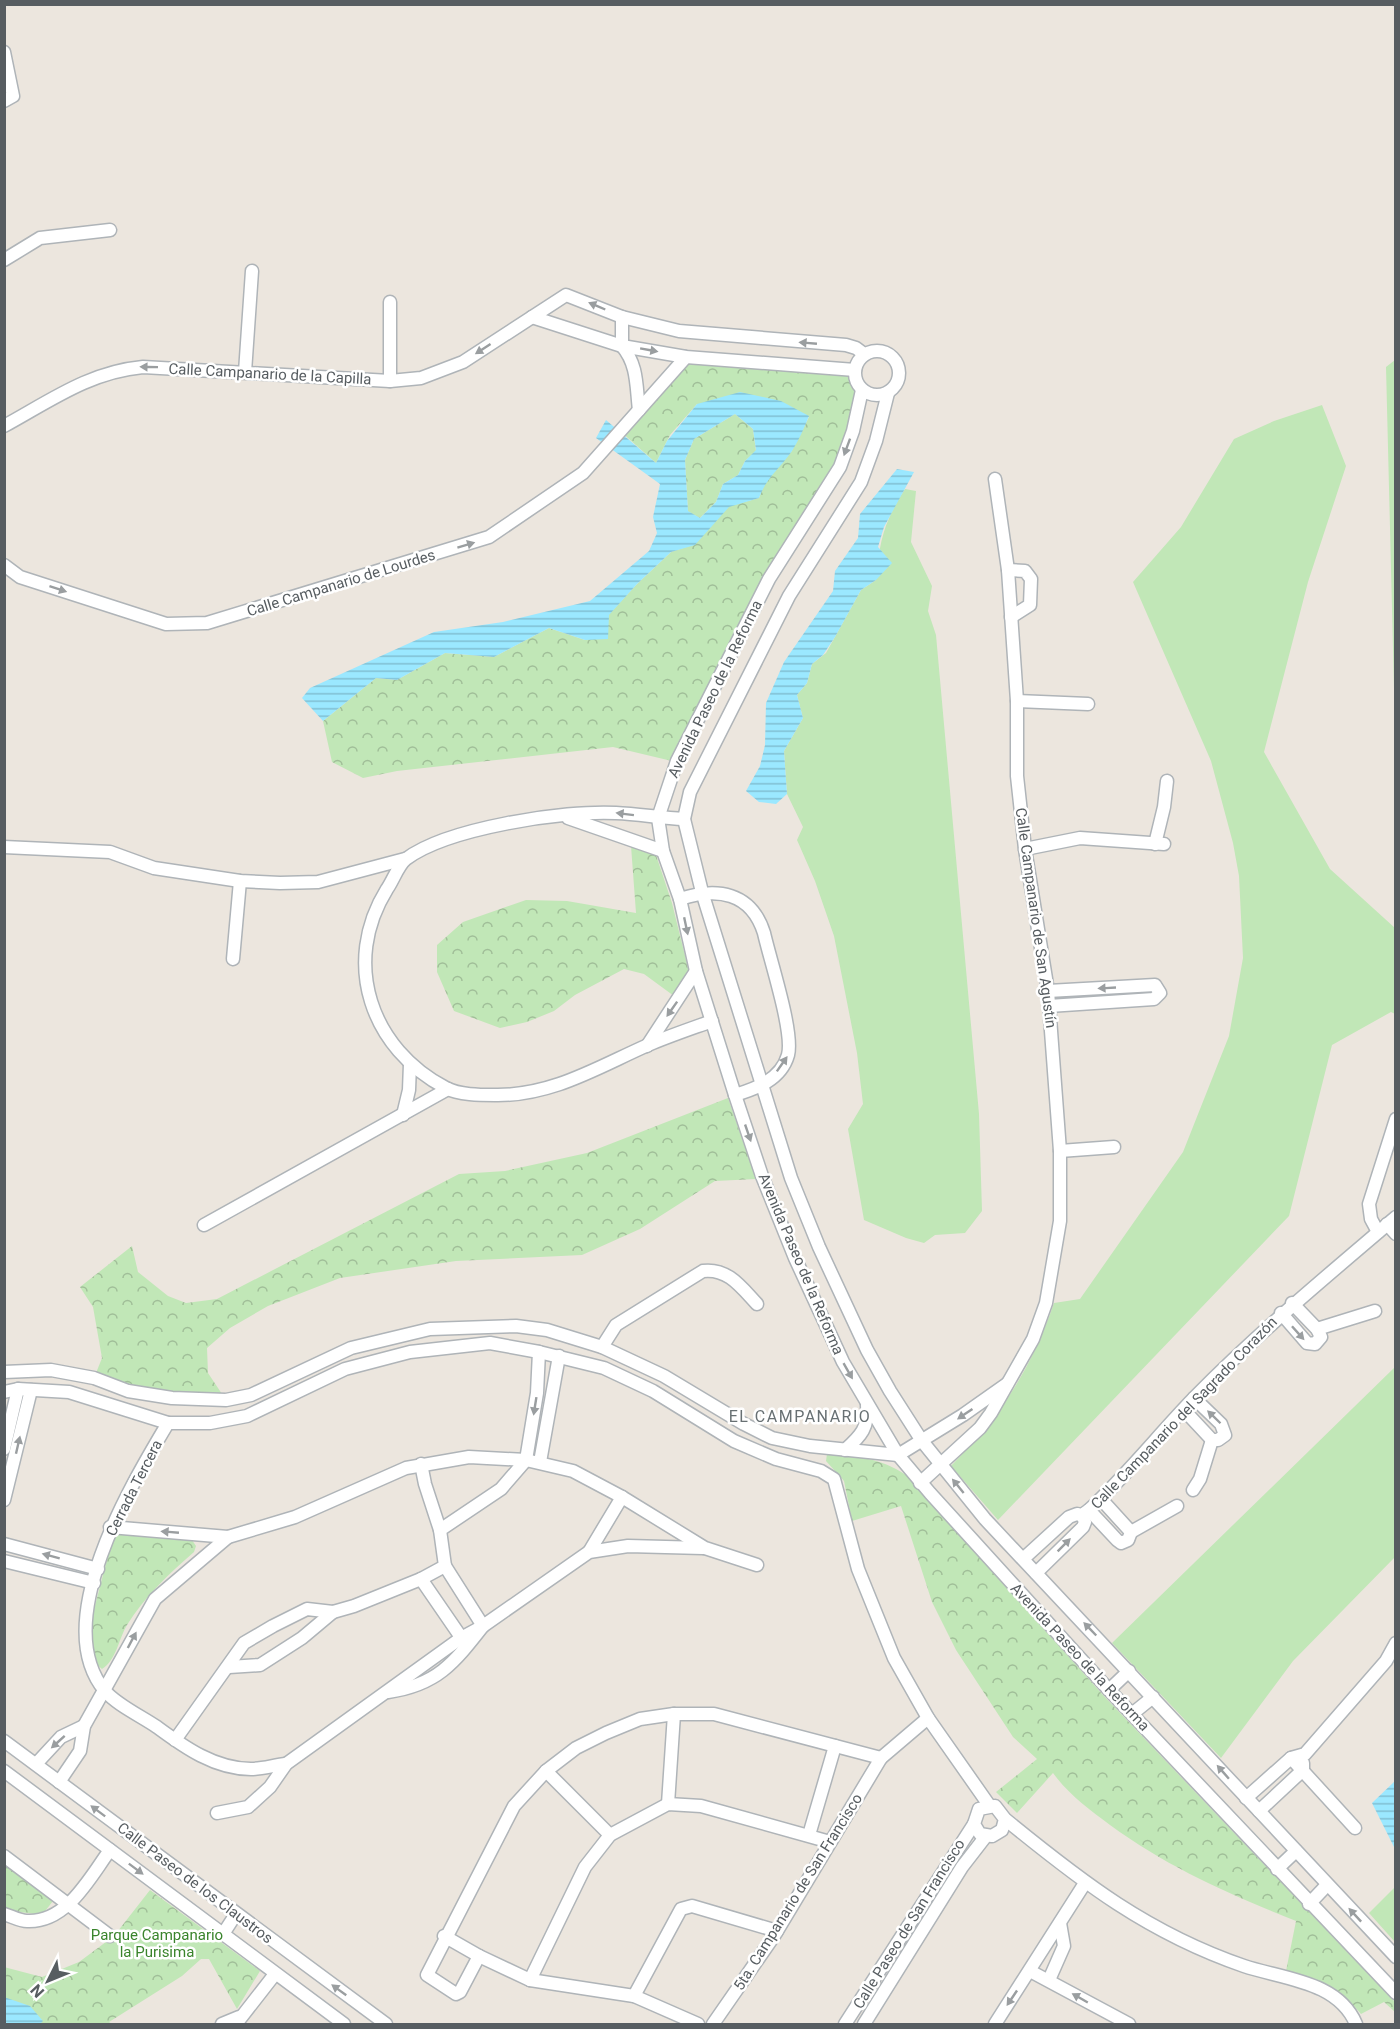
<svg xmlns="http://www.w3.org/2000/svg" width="1400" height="2029" font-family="Roboto,sans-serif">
<defs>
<pattern id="forest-crowns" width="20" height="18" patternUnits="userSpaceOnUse" patternTransform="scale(1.5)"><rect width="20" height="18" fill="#c1e7b7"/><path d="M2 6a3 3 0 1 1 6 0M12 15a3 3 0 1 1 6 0" fill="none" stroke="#a0be98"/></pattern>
<pattern id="water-rules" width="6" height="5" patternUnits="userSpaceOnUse" patternTransform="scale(1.5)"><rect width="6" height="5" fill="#9be8ff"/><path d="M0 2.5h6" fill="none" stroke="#81bfd2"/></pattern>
</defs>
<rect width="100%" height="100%" fill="#ece6de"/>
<g fill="#c1e7b7">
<polygon points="1395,360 1395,729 1386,367"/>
<path d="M1322,405l24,61 -38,116 -44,170 66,117 65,59v86l-4,-2 -59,33 -43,171 -291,304 -47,-54c50,-52 79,-94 103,-163l26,-4 103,-147 46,-116 14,-78 -4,-82 -6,-33 -22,-82 -78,-179 48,-55 53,-88 40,-18z"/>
<path d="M905,489l11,2 -5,51 21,44 -4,25 8,24 43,479 3,97 -17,22 -30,2 -11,8 -18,-5 -42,-18 -16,-91 15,-25 -6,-51 -23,-117 -19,-55 -18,-41 6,-13 -16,-33 -3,-43 19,-33 -6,-23 10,-12 5,-19 14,-11 35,-63 15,-10c3,-37 8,-59 29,-91z"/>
<polygon points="1395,1367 1395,1557 1293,1661 1221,1758 1112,1643"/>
<polygon points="1395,1887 1395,1942 1369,1913"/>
</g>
<g fill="url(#forest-crowns)">
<polygon points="685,359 854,372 862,390 837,469 812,505 676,762 613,747 397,771 363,778 332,762 323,721 376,678 397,680 445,653 494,657 549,628 585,640 637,584 671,552 695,544 729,506 759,498 766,479 791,452 809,417 697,404 670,435 656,463 620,431"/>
<polygon points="735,414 753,429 756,451 745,461 738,475 723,484 716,502 700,518 688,512 685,460 694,439"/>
<polygon points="631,846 656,855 672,903 689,972 674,996 644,974 624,969 575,995 554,1011 527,1022 500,1028 454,1011 437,972 437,945 463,922 526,900 567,901 636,913"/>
<polygon points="728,1098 756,1179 715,1181 640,1229 582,1255 456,1261 340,1278 268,1306 230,1328 207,1348 208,1373 226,1400 210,1401 94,1378 102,1358 93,1307 80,1287 132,1246 138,1272 168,1296 186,1303 217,1299 459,1174 505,1171 587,1153"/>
<path d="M827,1454c29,2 54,4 79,21l197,220 292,307v10l-11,-10 -23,12c-20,-25 -46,-34 -75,-43l10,-50c-67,-27 -127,-53 -186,-96 -21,-16 -41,-30 -57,-52l-36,40 -21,-21 41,-33 -24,-22 -57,-87 -24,-48 -31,-96 -49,15 -8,-40 -18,-20z"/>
<path d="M119,1533l73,7 4,6 -2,6c-25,22 -49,44 -67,73 -8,13 -11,36 -25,44l-7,-6 -6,-34 23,-89z"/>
<polygon points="4,1864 53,1901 42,1915 5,1910"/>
<polygon points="150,1890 260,1971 237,2009 209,1959 201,1959 182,1976 109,2022 112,2024 5,2024 4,1967 42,1977 79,1962 114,1936"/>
</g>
<g fill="url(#water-rules)" fill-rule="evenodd">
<path d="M740,392l41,9 28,15c-5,12 -10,24 -17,35 -13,19 -24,24 -33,47l-30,9 -34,38 -24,7 -34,32 -28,31 -1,24 -23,1 -36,-12 -55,29 -49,-4 -48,27 -21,-2 -53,43 -21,-23 8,-10 124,-56 69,-10 87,-21 59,-50 8,-18 -4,-16 7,-33 -64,-46 10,-18 50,43 11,-22 30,-37zM735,414l18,15 3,21 -11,11 -7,14 -15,9 -7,18 -16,16 -12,-7 -3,-51 9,-21z"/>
<polygon points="897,469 914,472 884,527 878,547 892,563 876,580 861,590 835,637 823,655 812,664 807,683 797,695 803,718 784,751 787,794 776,804 759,802 746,791 760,766 765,745 766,703 784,662 833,591 835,571 858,538 860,514"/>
<polygon points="1395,1781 1395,1849 1372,1803"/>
<polygon points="4,1997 30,2006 43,2021 40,2024 5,2024"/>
</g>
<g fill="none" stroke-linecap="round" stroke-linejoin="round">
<defs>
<g id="minor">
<polyline points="4,52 13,96 4,101"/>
<polyline points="4,260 40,238 110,230"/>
<polyline points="532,317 622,346 686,357 855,370"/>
<path d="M622,317v29c16,19 14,40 17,64"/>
<circle cx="877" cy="373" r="22"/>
<polyline points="245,372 252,271"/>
<polyline points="390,381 390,302"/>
<polyline points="862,390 853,431 840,467 769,579 677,761 658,818 663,851 680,899 696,971 735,1095 762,1176 795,1258 843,1362 898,1455 930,1493 1109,1690 1396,1993"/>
<polyline points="888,393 876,441 861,482 789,596 690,792 684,819 702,892 791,1178 819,1247 867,1350 890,1391 922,1441 985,1519 1396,1957"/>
<path d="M4,426c46,-25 85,-54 139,-59l247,14 31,-3 42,-16 103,-67 56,22 57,14 167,14 10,3 8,6"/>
<polyline points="4,565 20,577 166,624 207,623 489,537 583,473 686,357"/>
<polyline points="1008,570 1025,571 1031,579 1030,605 1011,617"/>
<polyline points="1017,701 1088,704"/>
<polyline points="568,818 663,851"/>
<path d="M684,819c-23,-1 -45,-5 -68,-6 -51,-3 -169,15 -210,46 -8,6 -13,22 -19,30 -46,74 -16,160 59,199 13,7 34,7 49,7 57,1 103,-28 153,-50 21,-9 42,-16 64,-24"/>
<polyline points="1155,844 1164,807 1167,781"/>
<polyline points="4,847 110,852 154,868 240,881 280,883 318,882 405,859"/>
<polyline points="1025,849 1080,838 1164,844"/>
<path d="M680,899c37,-12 71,-7 84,34 6,27 30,99 24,122 -7,25 -33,34 -53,40"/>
<polyline points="233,959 240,881"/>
<polyline points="1048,991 1155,985 1160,993 1154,999 1049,1006"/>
<polyline points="647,1046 696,971"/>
<polyline points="403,1115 409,1090 410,1064"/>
<polyline points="1060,1151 1114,1147"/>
<polyline points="1387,1224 1396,1234"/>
<polyline points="204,1225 448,1089"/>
<polyline points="1378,1232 1371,1219 1369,1204 1396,1119"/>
<polyline points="1281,1313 1307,1343 1315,1344 1321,1337 1317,1329 1292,1303"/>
<polyline points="1317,1329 1375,1311"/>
<path d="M602,1347l14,-22 87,-54c25,-3 38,16 54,33"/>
<polyline points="4,1372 51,1370 94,1378 128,1391 172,1398 226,1400 251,1395 351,1348 430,1329 516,1326 547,1330 602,1347 664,1376 744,1424 772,1438 810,1446 898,1455 963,1415 1007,1384"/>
<polyline points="4,1392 18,1389 69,1392 168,1423 210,1423 247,1416 345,1369 410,1352 490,1343 539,1352 604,1368 653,1391 734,1441 776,1459 821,1471 834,1479 858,1569 894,1658 928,1718 989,1805"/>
<polyline points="1184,1410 1212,1440 1218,1440 1225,1435 1221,1424 1194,1398"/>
<path d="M168,1423c-37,62 -120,200 -63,268 12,14 36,25 52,36 27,20 58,42 94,42 11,0 24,-4 35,-5"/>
<polyline points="4,1449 18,1389"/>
<path d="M845,1450c16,-14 24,-23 22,-45"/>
<polyline points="540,1462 559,1356"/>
<polyline points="421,1464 425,1484 440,1530"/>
<polyline points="920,1483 980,1428 991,1413 1033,1339 1046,1303 1060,1221 1060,1151 1048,991 1025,849 1017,776 1017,701 1008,570 995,479"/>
<polyline points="1193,1490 1200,1479 1212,1440"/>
<polyline points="4,1500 31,1390"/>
<polyline points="1089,1510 1117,1540 1121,1543 1128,1540 1131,1532 1101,1499"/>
<polyline points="110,1527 228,1537 295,1517 406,1468 469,1457 526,1460 573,1471 622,1497 705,1548 757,1565"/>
<polyline points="1131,1532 1177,1506"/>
<polyline points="4,1544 98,1569"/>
<polyline points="589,1552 622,1497"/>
<path d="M1023,1559l46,-42 8,-3 5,1 7,-5c38,-35 70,-76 106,-113 64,-65 132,-121 201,-180"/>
<polyline points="4,1561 94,1583"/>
<polyline points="1036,1573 1083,1527 1085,1522 1082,1515"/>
<polyline points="421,1579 465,1643"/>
<polyline points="229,1667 260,1665 302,1638 333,1612"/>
<polyline points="1109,1690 1129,1671"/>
<path d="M388,1692c49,-7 66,-29 95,-66l-38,-60"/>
<polyline points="1132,1714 1153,1697"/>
<polyline points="175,1740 244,1643 273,1626 307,1609 333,1612 354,1606 421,1579 445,1566 440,1530 501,1489 526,1460 537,1393 539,1352"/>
<polyline points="4,1741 386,2024"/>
<polyline points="1291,1758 1355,1828"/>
<polyline points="36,1764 61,1737 84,1726"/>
<polyline points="4,1771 344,2024"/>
<polyline points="546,1771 610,1835"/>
<polyline points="59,1782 80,1751 84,1726 155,1599 228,1537"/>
<polyline points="1246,1798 1291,1758 1305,1754 1386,1661 1396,1643"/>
<polyline points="668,1804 674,1714"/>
<polyline points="1259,1811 1303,1770 1303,1763"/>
<polyline points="217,1813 248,1807 270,1787 286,1764 461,1638 483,1626 589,1552 628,1546 703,1548"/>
<path d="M1005,1819l-3,11 -10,6 -12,-2 -6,-10 5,-15 16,-3 10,13c77,63 143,114 239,147 39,13 94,15 112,58"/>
<polyline points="809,1835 835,1746"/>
<polyline points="4,1856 110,1936"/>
<polyline points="1277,1869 1296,1851"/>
<polyline points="1309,1904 1327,1885"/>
<path d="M4,1914c7,2 16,7 23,7 40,2 63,-44 83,-71"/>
<polyline points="223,1934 236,1914"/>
<polyline points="444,1936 479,1956 530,1980 634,1996 698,2024"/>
<polyline points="479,1956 460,1992 456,1994 427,1975 514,1806 546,1771 576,1748 606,1733 640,1719 674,1714 714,1714 881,1758"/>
<polyline points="1030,1971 1129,2024"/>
<polyline points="530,1980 585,1867 610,1835 668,1804 701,1806 830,1842"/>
<polyline points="1049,1980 1064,1946 1060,1923"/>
<polyline points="634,1996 681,1909 692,1906 777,1931"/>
<polyline points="222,2024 239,2017"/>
<polyline points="236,2024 275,1974"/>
<polyline points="713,2024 774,1936 881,1758 928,1718"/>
<polyline points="845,2024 974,1824"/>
<polyline points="864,2024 962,1867 986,1836"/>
<polyline points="995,2024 1085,1883"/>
</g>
</defs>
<use href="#minor" stroke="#afb4b8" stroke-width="15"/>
<use href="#minor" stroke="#fff" stroke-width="12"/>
</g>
<defs><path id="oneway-solid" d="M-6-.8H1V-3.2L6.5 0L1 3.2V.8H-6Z" transform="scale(1.5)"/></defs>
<g fill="#9a9ea0">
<use href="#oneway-solid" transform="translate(597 306) rotate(-157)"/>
<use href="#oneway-solid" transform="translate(808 343) rotate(-175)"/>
<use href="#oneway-solid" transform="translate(483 349) rotate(147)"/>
<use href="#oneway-solid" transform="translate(649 350) rotate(10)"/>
<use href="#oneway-solid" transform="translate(149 367) rotate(-179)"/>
<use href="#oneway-solid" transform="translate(847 447) rotate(110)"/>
<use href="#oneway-solid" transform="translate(466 545) rotate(-17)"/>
<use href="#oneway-solid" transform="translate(58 589) rotate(18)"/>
<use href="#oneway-solid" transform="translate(625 814) rotate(-173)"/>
<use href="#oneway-solid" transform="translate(686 926) rotate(78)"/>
<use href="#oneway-solid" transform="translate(1107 988) rotate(177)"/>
<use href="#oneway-solid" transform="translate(672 1009) rotate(125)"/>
<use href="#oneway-solid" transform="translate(782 1064) rotate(-55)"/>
<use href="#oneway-solid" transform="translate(748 1133) rotate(71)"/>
<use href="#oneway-solid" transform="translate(1298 1333) rotate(48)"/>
<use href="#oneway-solid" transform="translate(848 1371) rotate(60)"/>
<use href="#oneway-solid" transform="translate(535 1406) rotate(99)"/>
<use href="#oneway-solid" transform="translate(965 1414) rotate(146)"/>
<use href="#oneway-solid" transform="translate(1214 1417) rotate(-136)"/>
<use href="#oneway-solid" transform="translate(18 1445) rotate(-77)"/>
<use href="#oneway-solid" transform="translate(958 1486) rotate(-129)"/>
<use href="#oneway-solid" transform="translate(170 1532) rotate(-175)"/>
<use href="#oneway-solid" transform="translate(1064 1545) rotate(-45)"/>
<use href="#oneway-solid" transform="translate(51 1556) rotate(-165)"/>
<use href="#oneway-solid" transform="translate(1090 1629) rotate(-134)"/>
<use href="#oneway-solid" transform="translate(132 1640) rotate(-62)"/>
<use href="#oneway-solid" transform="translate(58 1742) rotate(138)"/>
<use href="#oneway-solid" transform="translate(1223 1772) rotate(-131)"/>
<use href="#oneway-solid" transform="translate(98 1811) rotate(-143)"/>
<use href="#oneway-solid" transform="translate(136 1869) rotate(37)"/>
<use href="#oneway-solid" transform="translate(1355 1915) rotate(-133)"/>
<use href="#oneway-solid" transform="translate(339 1990) rotate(-144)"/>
<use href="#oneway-solid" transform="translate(1012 1998) rotate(124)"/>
<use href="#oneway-solid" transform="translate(1080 1998) rotate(-150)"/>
</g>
<g text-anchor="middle" stroke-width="5" stroke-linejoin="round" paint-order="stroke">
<g font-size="15" fill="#575d61" stroke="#fff">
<text transform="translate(270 374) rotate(3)" y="5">Calle Campanario de la Capilla</text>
<text transform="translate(341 583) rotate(-17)" y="5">Calle Campanario de Lourdes</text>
<text transform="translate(715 689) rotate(-64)" y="5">Avenida Paseo de la Reforma</text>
<text transform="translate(1036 918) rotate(82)" y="5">Calle Campanario de San Agustín</text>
<text transform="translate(801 1264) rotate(67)" y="5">Avenida Paseo de la Reforma</text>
<text transform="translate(1184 1413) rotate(-46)" y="5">Calle Campanario del Sagrado Corazón</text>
<text transform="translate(134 1488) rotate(-63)" y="5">Cerrada Tercera</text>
<text transform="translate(1080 1657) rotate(47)" y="5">Avenida Paseo de la Reforma</text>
<text transform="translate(195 1883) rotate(37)" y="5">Calle Paseo de los Claustros</text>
<text transform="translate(798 1892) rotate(-58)" y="5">5ta. Campanario de San Francisco</text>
<text transform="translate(909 1924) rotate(-58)" y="5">Calle Paseo de San Francisco</text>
</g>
<g font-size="15" fill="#3a842c" stroke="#fff">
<text x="157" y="1940">Parque Campanario<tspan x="157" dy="17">la Purisima</tspan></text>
</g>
<g font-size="16" letter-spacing="1.5" fill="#687073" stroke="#fff">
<text x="800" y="1422">EL CAMPANARIO</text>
</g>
</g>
<rect width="1400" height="2029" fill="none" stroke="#575d61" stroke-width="12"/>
<g transform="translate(48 1981) rotate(227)" stroke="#ffffff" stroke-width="4.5" paint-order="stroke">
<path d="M0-4.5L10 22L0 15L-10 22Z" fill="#575d61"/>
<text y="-9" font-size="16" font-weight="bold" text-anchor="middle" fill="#575d61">N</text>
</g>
</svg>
